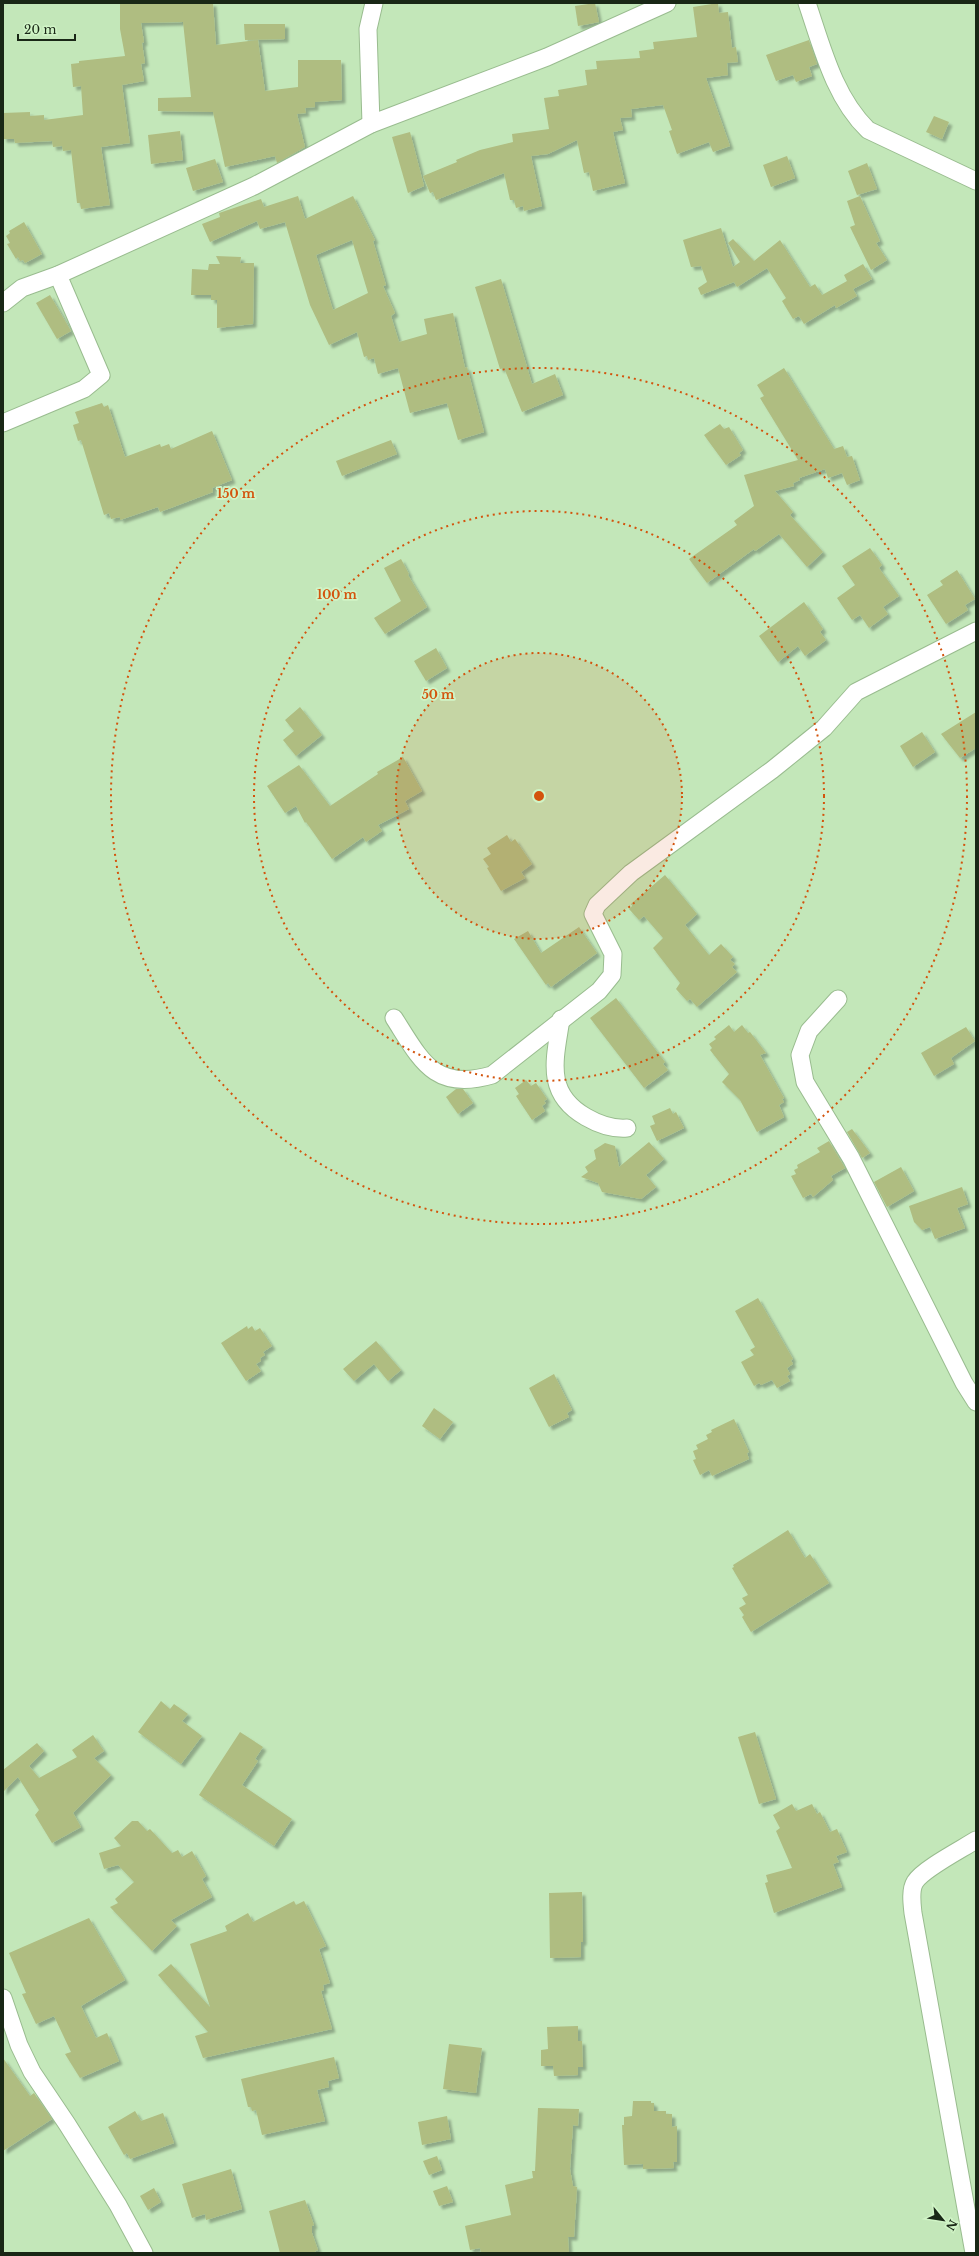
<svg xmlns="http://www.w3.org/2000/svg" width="979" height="2256" font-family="'Libre Baskerville',serif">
<defs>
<filter id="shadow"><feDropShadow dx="3.5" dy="3.5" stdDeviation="1" flood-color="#0004"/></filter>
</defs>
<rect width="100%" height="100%" fill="#c3e7b9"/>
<g fill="#afbd81" fill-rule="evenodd" filter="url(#shadow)">
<polygon points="120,3 213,3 216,45 258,40 265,91 298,87 298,60 341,60 342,100 315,102 315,107 305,108 306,113 297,114 305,147 277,163 275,156 225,167 213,112 158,111 158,98 191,97 183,22 141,23 144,42 142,43 145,63 141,64 144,81 122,85 130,143 101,147 110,205 81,209 80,203 77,203 71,150 63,151 62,146 53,147 52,141 15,143 14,139 3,139 3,113 30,112 30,116 44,115 44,120 83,115 81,86 73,87 71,64 79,63 79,61 125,56 120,29"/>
<polygon points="595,3 599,22 578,26 575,6"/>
<polygon points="718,3 719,13 728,12 732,48 736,47 738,62 727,63 728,75 706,78 730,146 713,152 709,142 677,154 669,131 672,130 663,105 631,109 632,117 620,118 623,130 613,132 625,183 593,191 589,172 584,173 577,140 548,154 531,156 542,206 524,211 523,206 516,208 514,200 510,200 504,173 436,200 433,192 430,193 423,176 457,162 456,160 480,150 513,142 512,134 549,129 544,98 559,96 558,90 587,85 585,70 597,69 596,61 640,58 639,51 654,49 653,42 697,37 693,7"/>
<polygon points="244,24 285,24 285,39 245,40"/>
<polygon points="809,40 817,64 809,67 812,76 796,82 793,75 776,81 766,55"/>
<polygon points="934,116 949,122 942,139 926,132"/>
<polygon points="180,131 183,160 151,164 148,135"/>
<polygon points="410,132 424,186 408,193 392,137"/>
<polygon points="787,156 795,178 771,187 763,165"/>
<polygon points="215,159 223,182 193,191 186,168"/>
<polygon points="867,163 877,189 857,195 848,171"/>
<path d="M298,196l7,23 48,-23 22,44 -2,1 13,44 -3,1 12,27 -4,3 8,26 28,-8 -3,-15 29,-6 12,55 2,-1 17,65 -26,8 -11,-37 -37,10 -12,-45 -20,6 -4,-16 -6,2 -1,-4 -3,1 -7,-25 -28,13 -19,-40 -25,-83 -25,7 -3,-8 -47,21 -8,-18 18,-7 -1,-4 42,-14 3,8zM352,240l16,53 -35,17 -17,-55z"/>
<polygon points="860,196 880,241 876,243 887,260 871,270 850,227 855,225 847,201"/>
<polygon points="24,222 42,254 25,263 23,260 20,261 18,257 16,259 7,244 10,243 6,236 10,233 9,231"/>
<polygon points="721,228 733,267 740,262 728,243 733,239 754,261 780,240 810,287 815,284 822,295 847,281 844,275 863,264 872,279 853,289 857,296 836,308 835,305 804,324 799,316 793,319 782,301 786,298 767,268 737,287 734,282 701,295 698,288 707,282 701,266 691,267 683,240"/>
<polygon points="216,256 241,257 240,263 254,263 253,324 217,328 217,300 211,300 211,295 191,295 192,269 208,270 209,264 220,264"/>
<polygon points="501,279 532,384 555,374 563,395 522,412 504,368 500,369 475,287"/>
<polygon points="50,295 71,331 57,339 36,303"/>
<polygon points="784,368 834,449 843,446 847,457 852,456 860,480 847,485 842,473 828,478 825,469 799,478 800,480 793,483 794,486 775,491 793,512 790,515 823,552 807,567 779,534 755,551 754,549 707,583 689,559 737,525 734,521 754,506 744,475 798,460 760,398 764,396 757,385"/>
<polygon points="102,403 104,407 108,405 125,457 160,444 161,447 169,444 171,449 212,431 232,480 212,488 213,492 160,512 158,507 120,520 120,517 111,519 109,513 104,515 81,440 78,441 73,425 79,423 75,412"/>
<polygon points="720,424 724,429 729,427 743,450 739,453 741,455 726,465 704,435"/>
<polygon points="391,440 397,454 342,476 336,461"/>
<polygon points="870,548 882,565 879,568 899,596 883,607 888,614 869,628 860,615 852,620 837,598 855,585 842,566"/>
<polygon points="401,559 409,574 408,575 427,607 385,634 374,618 401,601 384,568"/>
<polygon points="957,570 975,599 965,605 968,610 946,624 927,595 943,585 940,581"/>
<polygon points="804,602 823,629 820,632 826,640 805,656 798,646 778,662 759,636"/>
<polygon points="436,648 447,668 426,681 414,661"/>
<polygon points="300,707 322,735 296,756 283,740 294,731 285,720"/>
<polygon points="976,712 976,748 960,758 941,734"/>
<polygon points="922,732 935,752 913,767 900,746"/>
<polygon points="403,757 422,791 405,801 409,809 378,825 382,831 366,842 363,837 332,859 306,822 305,823 296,806 285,813 267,786 299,765 330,806 378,774 377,772"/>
<polygon points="507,835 511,842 515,839 532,864 521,872 525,878 501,891 487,868 489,867 483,859 491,854 487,848"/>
<polygon points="665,875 697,914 685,925 709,955 721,944 733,957 730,960 735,964 732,967 737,972 697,1007 690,999 687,1001 676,989 680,983 653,948 663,938 644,916 639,920 629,909 632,906 631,904"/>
<polygon points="579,927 597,953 551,987 548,983 546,985 514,939 528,931 541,953"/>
<polygon points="616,998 665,1062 663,1064 668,1070 644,1088 590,1018"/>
<polygon points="729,1025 734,1032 742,1025 748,1033 750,1032 766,1053 760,1055 784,1098 782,1099 784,1102 779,1105 784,1117 757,1132 740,1100 722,1082 729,1074 710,1050 712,1048 709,1044 716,1039 714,1037"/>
<polygon points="966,1027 975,1041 951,1058 954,1064 934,1076 921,1053"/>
<polygon points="526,1080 531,1086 536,1083 547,1099 544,1101 546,1103 542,1106 545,1111 532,1120 516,1096 519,1094 515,1088"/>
<polygon points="456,1089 463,1089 473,1103 458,1114 446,1097"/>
<polygon points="670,1108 673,1114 676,1112 684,1128 657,1141 650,1126 655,1124 652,1116"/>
<polygon points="852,1129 870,1153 862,1158 847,1132"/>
<polygon points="829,1141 845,1168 831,1176 833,1180 813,1197 811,1194 803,1198 791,1176 796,1174 794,1170 798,1168 797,1165 820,1152 817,1148"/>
<polygon points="649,1142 664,1159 646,1175 656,1187 641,1199 602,1192 598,1183 581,1177 588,1172 585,1167 596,1159 594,1150 605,1143 615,1146 619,1167"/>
<polygon points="901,1167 914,1191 887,1207 874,1182"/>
<polygon points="962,1187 968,1204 957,1208 965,1228 935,1239 930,1227 922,1230 914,1222 909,1206"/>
<polygon points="758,1298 793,1359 791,1360 793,1364 787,1368 790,1374 787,1376 790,1381 777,1388 772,1380 761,1385 759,1383 754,1386 741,1362 754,1355 750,1350 755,1347 735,1311"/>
<polygon points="247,1326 248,1329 252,1326 255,1331 260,1328 272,1346 263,1352 265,1355 260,1358 261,1361 256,1364 261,1371 246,1381 221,1343"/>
<polygon points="376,1341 401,1370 388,1381 374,1364 354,1381 343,1369"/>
<polygon points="554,1374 572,1410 567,1413 569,1417 549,1427 529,1388"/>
<polygon points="434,1408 453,1422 440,1439 422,1426"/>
<polygon points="734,1419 749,1452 747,1453 749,1459 712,1476 709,1470 700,1475 693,1460 696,1459 693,1451 698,1449 696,1445 708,1439 706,1435 712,1432 711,1430"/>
<polygon points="788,1530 805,1558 810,1554 829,1583 751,1632 742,1617 744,1615 739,1608 746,1604 742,1598 748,1595 732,1568 734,1567 733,1565"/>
<polygon points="161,1701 170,1709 174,1704 188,1714 182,1721 202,1736 181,1764 138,1732"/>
<polygon points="240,1732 263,1747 255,1759 258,1761 242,1785 292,1819 274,1846 199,1795"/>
<polygon points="755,1732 776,1799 759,1804 738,1737"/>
<polygon points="93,1735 104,1751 94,1758 111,1775 73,1813 81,1827 52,1843 35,1815 39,1810 18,1777 3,1792 3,1770 37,1743 44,1751 29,1766 39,1778 77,1757 72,1750"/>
<polygon points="792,1804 796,1811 812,1804 817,1814 820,1812 830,1832 837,1829 847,1852 836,1856 839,1862 833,1864 842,1887 774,1913 765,1883 768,1882 766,1875 792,1868 776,1831 780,1828 773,1815"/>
<polygon points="132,1821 138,1821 147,1831 150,1829 172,1853 178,1850 182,1857 192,1851 206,1876 202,1879 212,1897 171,1920 177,1926 152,1951 110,1907 118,1903 115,1899 134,1882 118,1865 104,1869 99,1853 121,1846 114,1838"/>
<polygon points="582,1892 583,1942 581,1942 581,1957 550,1958 549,1893"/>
<polygon points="294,1901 296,1905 304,1901 326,1946 319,1949 330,1983 323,1985 324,1990 321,1991 332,2029 203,2058 195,2036 208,2032 158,1975 171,1964 210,2007 190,1944 227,1931 225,1926 248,1913 253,1922"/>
<polygon points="89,1918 125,1980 81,2006 96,2038 107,2033 119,2061 80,2078 65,2054 71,2052 54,2016 36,2024 22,1994 26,1993 9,1953"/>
<polygon points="578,2026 578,2041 582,2041 583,2067 578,2067 578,2075 554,2076 553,2066 541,2066 541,2050 548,2049 547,2027"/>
<polygon points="449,2044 482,2048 476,2093 443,2089"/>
<polygon points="334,2057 339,2078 328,2081 329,2087 317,2090 325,2121 262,2135 256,2110 252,2111 251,2107 248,2107 241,2079"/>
<polygon points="3,2058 30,2096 34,2093 52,2119 3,2151"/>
<polygon points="633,2101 651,2101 651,2103 654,2103 654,2111 666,2111 666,2114 672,2114 672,2127 677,2126 677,2162 673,2162 674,2168 643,2169 643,2164 624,2165 622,2125 624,2125 624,2117 632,2116"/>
<polygon points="538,2108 579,2109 578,2126 573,2125 570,2169 573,2186 577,2187 574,2237 568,2237 569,2253 481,2253 480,2248 470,2250 465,2226 511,2215 505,2185 533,2178 532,2171 535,2171"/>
<polygon points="135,2111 141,2121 163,2113 174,2143 130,2159 127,2153 124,2155 108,2127"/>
<polygon points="447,2116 451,2139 422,2145 418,2122"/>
<polygon points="437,2156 442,2170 429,2175 423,2161"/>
<polygon points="231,2169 242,2209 206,2220 205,2214 192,2218 182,2184"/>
<polygon points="447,2186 453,2202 439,2206 433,2191"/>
<polygon points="154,2188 161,2202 148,2210 140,2196"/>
<polygon points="305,2200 314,2225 312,2226 312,2233 318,2250 315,2251 316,2253 280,2253 269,2211"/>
</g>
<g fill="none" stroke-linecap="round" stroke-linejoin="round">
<defs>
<g id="minor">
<path d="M807,3c15,44 27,94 61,127l108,51"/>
<polyline points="371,124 368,29 374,3"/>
<polyline points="3,303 22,288 58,275 254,186 371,124 547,57 667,3"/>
<polyline points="3,423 84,389 101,375 58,275"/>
<polyline points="838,999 809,1031 800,1055 805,1082 851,1158 964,1383 976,1402"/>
<path d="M394,1018c27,42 40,74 98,57l107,-84 13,-16 1,-21 -20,-40 4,-9 34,-32 141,-103 52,-42 32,-36 120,-61"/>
<path d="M561,1019c-6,40 -17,74 25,98 12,7 27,12 41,11"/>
<polyline points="3,1998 19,2045 32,2072 67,2124 118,2205 144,2253"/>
<path d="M974,2253l-61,-340c-1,-9 -3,-23 2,-31 8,-13 47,-33 61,-42"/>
</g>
</defs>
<use href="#minor" stroke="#99bc8f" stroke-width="19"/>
<use href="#minor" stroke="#fff" stroke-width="17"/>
</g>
<circle cx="539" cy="796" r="143" fill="#d3540d" fill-opacity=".12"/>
<g fill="none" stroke="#d3540d" stroke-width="2" stroke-dasharray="2 4">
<circle cx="539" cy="796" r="143"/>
<circle cx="539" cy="796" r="285"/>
<circle cx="539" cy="796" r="428"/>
</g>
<circle cx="539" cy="796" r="6" fill="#d3540d" stroke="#d0f4c6" stroke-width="2"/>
<g font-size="12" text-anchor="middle" font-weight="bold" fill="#d3540d" stroke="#d0f4c6" stroke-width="3.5" stroke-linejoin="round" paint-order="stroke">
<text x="236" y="498">150 m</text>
<text x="337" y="599">100 m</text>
<text x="438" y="699">50 m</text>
</g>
<rect width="979" height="2256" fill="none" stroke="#192716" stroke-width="8"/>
<g transform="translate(943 2220) rotate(120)" stroke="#d0f4c6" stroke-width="3" paint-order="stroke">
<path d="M0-3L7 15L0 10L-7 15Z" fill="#192716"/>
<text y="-6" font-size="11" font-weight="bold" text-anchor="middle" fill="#192716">N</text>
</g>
<path d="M18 34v6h57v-6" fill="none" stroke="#192716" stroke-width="2"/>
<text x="24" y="34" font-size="12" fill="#192716" stroke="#d0f4c6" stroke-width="3" paint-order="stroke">20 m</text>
</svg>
